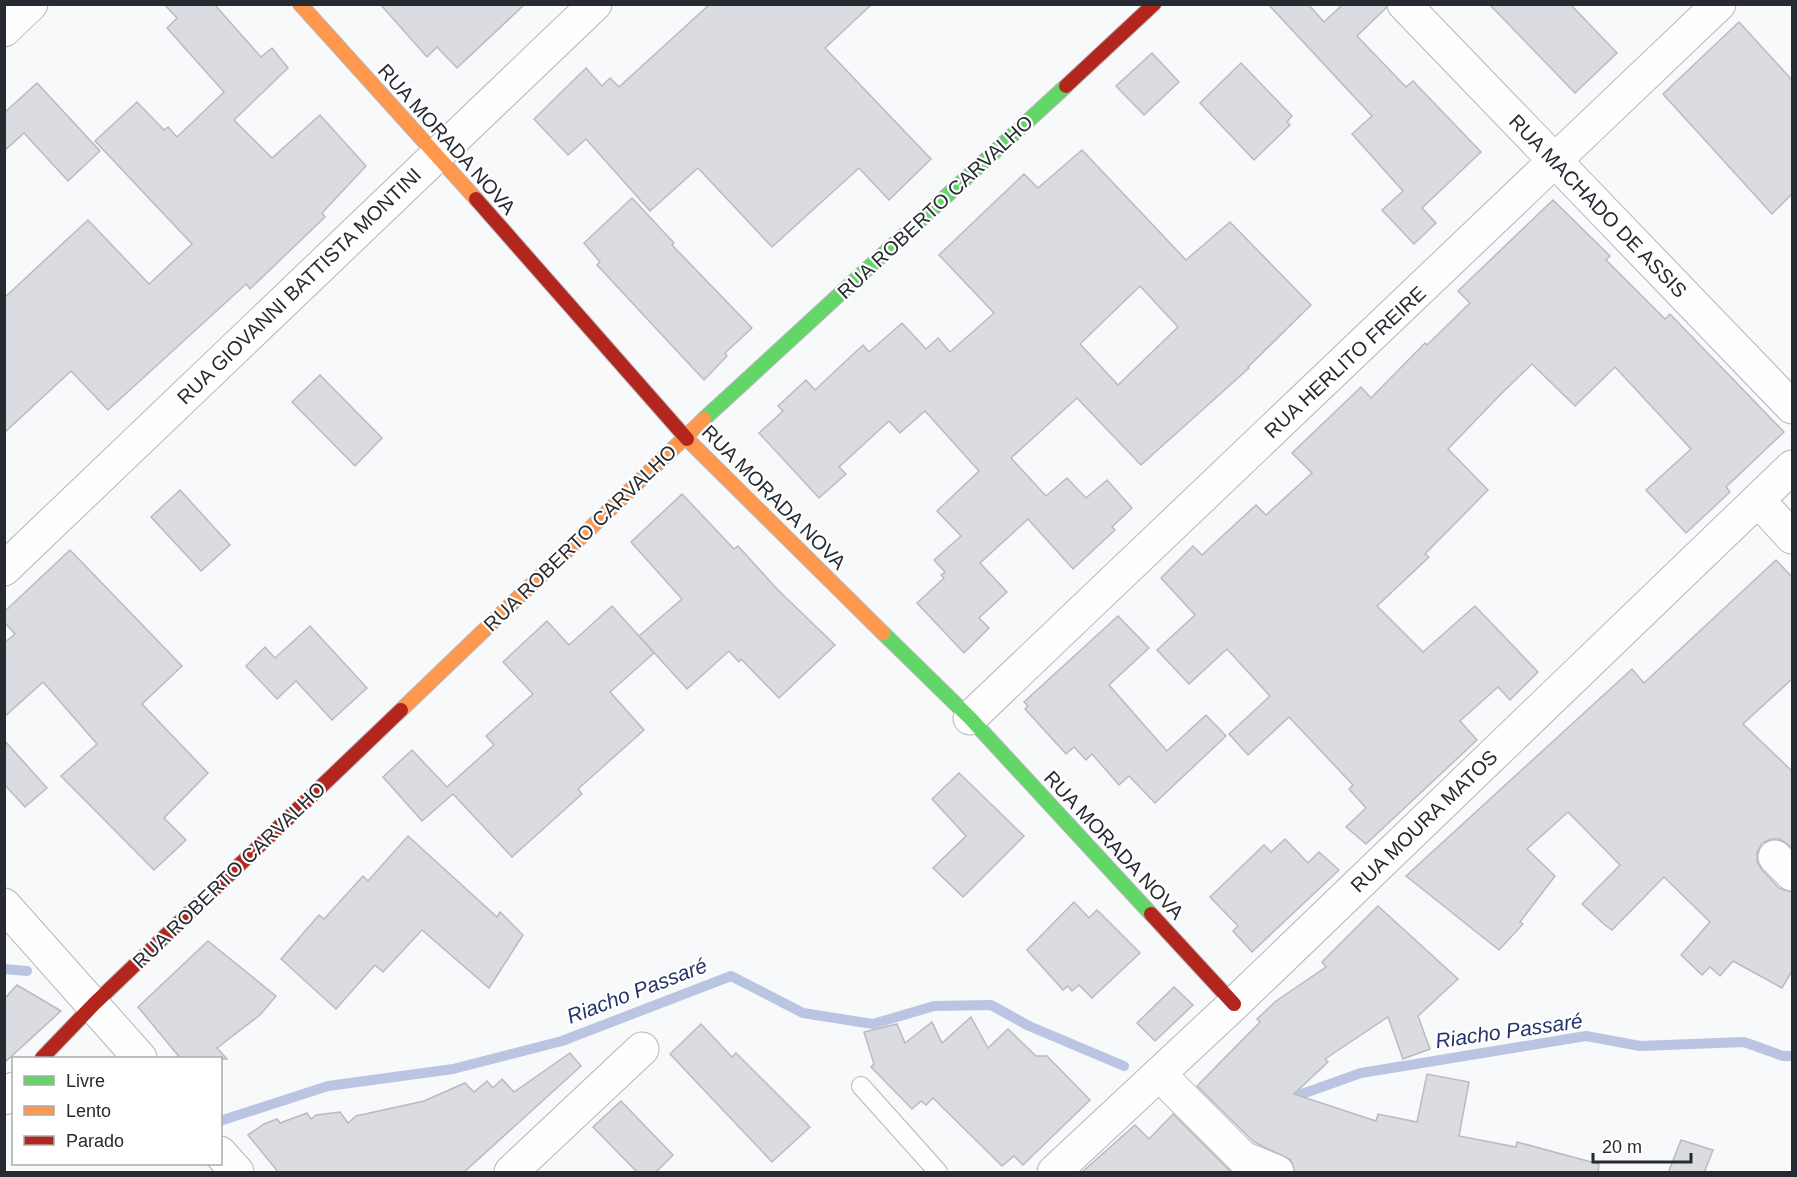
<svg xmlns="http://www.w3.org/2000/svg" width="1797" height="1177" font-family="Arial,sans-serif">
<rect width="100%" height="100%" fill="#f8f9fb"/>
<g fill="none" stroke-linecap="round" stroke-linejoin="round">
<g stroke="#bac5e2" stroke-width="10">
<polyline points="4,969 27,971"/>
<polyline points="1285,1100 1361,1073 1586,1036 1640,1046 1744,1042 1783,1056 1792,1056"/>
<polyline points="220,1121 328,1086 453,1069 562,1041 731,976 803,1013 873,1024 934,1006 991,1005 1029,1026 1124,1066"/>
</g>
</g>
<g fill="#dadce1" stroke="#b9bbc0" stroke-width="1.5" fill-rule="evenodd">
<polygon points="164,4 214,4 261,57 272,48 288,68 234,120 272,158 320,115 366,166 322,213 325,217 250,289 246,284 108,410 71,371 4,433 4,298 88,220 149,284 192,244 95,141 137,102 164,130 168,127 177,137 224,92 167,28 177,18"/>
<polygon points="380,4 525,4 457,68 437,47 427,57"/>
<polygon points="710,4 872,4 825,48 931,159 889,200 859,168 772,247 698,168 650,211 586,139 568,155 534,119 586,68 602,86 610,78 619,87"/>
<polygon points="1268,4 1308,4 1324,22 1343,4 1386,4 1386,8 1357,36 1406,87 1413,81 1481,152 1422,208 1436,223 1414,244 1382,210 1403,191 1352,134 1372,116"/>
<polygon points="1489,4 1570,4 1617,53 1575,93"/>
<polygon points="1739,22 1792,80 1792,194 1772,214 1663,94"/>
<polygon points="1152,53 1179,82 1144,115 1116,86"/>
<polygon points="1241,63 1292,116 1287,122 1290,125 1254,160 1200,103"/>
<polygon points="37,83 100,151 68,181 24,133 4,151 4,113"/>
<path d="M1082,150l104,110 44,-38 81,83 -63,62 1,1 -108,97 -64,-67 -66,60 35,38 21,-18 19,20 21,-18 25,28 -20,19 3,3 -42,39 -45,-50 -48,44 27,29 -28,26 10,10 -25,25 -47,-50 27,-25 -3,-3 4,-3 -11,-12 27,-24 -24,-25 42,-40 -54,-60 -25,22 -11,-12 -50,46 7,7 -27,24 -60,-65 24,-22 -5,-5 28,-26 9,10 48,-45 6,7 33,-29 24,26 12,-11 12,14 44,-39 -55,-58 85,-81 14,14zM1140,286l38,41 -60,58 -38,-41z"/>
<polygon points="632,198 674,243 672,245 752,328 725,353 727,356 704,380 597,265 600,262 584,243"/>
<polygon points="1553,200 1610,256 1606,260 1665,319 1670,314 1784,432 1726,487 1730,492 1686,533 1646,490 1691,449 1615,367 1575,406 1532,364 1499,396 1448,449 1488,490 1425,554 1429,557 1377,606 1423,652 1475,606 1538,672 1510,700 1498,687 1460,721 1477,740 1366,844 1346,827 1366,808 1349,789 1353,785 1289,717 1248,755 1229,734 1270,696 1227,649 1189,684 1157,650 1195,615 1161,578 1193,546 1202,555 1256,505 1266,515 1312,473 1292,453 1361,387 1371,398 1425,343 1427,345 1470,303 1458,291"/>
<polygon points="320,375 382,438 355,466 292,402"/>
<polygon points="180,490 230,545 201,571 151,517"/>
<polygon points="682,494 734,549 738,546 778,590 835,645 779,698 741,659 739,662 729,651 687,689 639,636 682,599 631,542"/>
<polygon points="70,550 182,666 142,704 208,773 164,818 186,840 154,870 61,776 97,744 43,682 4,717 4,643 15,634 4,622 4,612"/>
<polygon points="1776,560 1792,577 1792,679 1743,724 1792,771 1792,848 1780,839 1771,839 1762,843 1757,853 1757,862 1762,870 1779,888 1792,892 1792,971 1782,988 1733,961 1720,976 1710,967 1702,975 1681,955 1710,922 1664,877 1612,930 1605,925 1582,904 1620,865 1568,812 1527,849 1555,876 1520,922 1523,924 1499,950 1406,876 1632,669 1644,683"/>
<polygon points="612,606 654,653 610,692 644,730 578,789 582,794 512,857 453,794 422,821 383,777 412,750 447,787 494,745 486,736 533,694 503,662 547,621 569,645"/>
<polygon points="1118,616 1149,648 1109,685 1144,725 1167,751 1206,715 1226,736 1155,803 1129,776 1119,785 1092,754 1086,760 1074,747 1066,754 1025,709 1028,706 1024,702"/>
<polygon points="310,626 367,688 332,720 296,681 277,699 246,666 265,647 275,658"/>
<polygon points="4,740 47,788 25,807 4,784"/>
<polygon points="959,773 1024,836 963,897 933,868 966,836 932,799"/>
<polygon points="408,836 497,917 500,912 523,935 489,988 422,930 383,972 375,965 336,1009 281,959 319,915 324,919 363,876 368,881"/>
<polygon points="1285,839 1308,863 1319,852 1339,870 1252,952 1233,931 1238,926 1210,897 1264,845 1271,852"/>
<polygon points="1074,902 1089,918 1097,910 1140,953 1092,998 1079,985 1072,991 1068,986 1063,990 1027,950"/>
<polygon points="1378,906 1458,979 1418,1016 1430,1049 1403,1059 1388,1017 1325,1059 1328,1062 1294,1094 1376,1121 1378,1114 1417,1122 1427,1074 1469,1082 1459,1136 1516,1147 1517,1142 1599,1164 1598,1173 1295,1173 1291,1160 1254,1142 1197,1086 1260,1022 1257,1019 1276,1001 1326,967 1322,962"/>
<polygon points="208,941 276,996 260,1015 217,1048 227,1059 181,1059 138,1007"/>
<polygon points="17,985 61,1011 4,1063 4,999"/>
<polygon points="1174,987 1193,1005 1155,1041 1137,1023"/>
<polygon points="971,1017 988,1048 1008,1029 1036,1056 1047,1056 1090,1100 1023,1165 1014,1156 1002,1166 933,1098 926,1105 921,1101 912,1109 871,1067 874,1064 864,1032 897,1024 905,1043 932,1022 942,1043"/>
<polygon points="701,1024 732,1057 736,1053 810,1127 772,1162 670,1054"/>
<polygon points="570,1053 581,1066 463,1173 279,1173 248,1135 264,1124 277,1119 280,1123 307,1113 311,1119 316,1115 340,1112 348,1123 356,1116 424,1101 465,1083 474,1092 487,1081 493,1088 502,1079 514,1092"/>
<polygon points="621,1101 673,1155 655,1173 638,1173 593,1127"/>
<polygon points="1173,1114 1232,1173 1081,1173 1135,1125 1149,1139"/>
<polygon points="1681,1140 1713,1150 1704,1173 1668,1173"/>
</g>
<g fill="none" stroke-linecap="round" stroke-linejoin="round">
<defs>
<polyline id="lane" points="861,1086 938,1172"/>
<g id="street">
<polyline points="1404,4 1792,407"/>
<polyline points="4,30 31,4"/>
<polyline points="1758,500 1792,537"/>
<polyline points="4,569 595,4"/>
<polyline points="970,718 1719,4"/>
<polyline points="1775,857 1792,874"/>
<polyline points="4,905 140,1058"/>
<polyline points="1159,1074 1243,1158 1277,1172"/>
<polyline points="4,1098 14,1089"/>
<polyline points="220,1153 237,1172"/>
<polyline points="511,1172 642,1049"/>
<polyline points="1054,1172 1234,1004 1792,467"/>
</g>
<g id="fast">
<polyline points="704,419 1066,86"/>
<polyline points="883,633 970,718 1151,914"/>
</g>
<g id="slow">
<polyline points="300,4 476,199"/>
<polyline points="687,439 883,633"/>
<polyline points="401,710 704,419"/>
</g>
<g id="jam">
<polyline points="1066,86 1154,4"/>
<polyline points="476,199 687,439"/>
<polyline points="1151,914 1234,1004"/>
<polyline points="42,1058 94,1004 401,710"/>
</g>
</defs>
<use href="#lane" stroke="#b4b6ba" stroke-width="20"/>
<use href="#street" stroke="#b4b6ba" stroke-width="35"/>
<use href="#fast" stroke="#b4b6ba" stroke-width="16"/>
<use href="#slow" stroke="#b4b6ba" stroke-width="16"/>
<use href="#jam" stroke="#b4b6ba" stroke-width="16"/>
<use href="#lane" stroke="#fefefe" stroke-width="18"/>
<use href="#street" stroke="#fefefe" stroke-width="33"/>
<use href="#fast" stroke="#63d668" stroke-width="14"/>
<use href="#slow" stroke="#ff974d" stroke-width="14"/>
<use href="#jam" stroke="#b3261e" stroke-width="14"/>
</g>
<g text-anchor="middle" stroke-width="4.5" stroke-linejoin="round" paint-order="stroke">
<g font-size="20" fill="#272a31" stroke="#fff">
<text transform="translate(447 139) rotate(48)" y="7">RUA MORADA NOVA</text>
<text transform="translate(1598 206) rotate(46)" y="7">RUA MACHADO DE ASSIS</text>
<text transform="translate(935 207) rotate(-43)" y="7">RUA ROBERTO CARVALHO</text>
<text transform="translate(299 286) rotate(-44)" y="7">RUA GIOVANNI BATTISTA MONTINI</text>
<text transform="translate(1345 362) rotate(-43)" y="7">RUA HERLITO FREIRE</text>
<text transform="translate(774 497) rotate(45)" y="7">RUA MORADA NOVA</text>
<text transform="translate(580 538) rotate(-44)" y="7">RUA ROBERTO CARVALHO</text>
<text transform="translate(1424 821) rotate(-44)" y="7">RUA MOURA MATOS</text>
<text transform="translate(1114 845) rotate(47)" y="7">RUA MORADA NOVA</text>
<text transform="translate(229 875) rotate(-44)" y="7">RUA ROBERTO CARVALHO</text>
</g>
<g font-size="21" font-style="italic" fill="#243568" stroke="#fff">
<text transform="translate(637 991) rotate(-21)" y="7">Riacho Passaré</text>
<text transform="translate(1509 1031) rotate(-8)" y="7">Riacho Passaré</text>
</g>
</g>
<rect width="1797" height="1177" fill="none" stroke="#272a31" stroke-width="12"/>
<rect x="12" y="1057" width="210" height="108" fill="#ffffff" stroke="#a9aaad" stroke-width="1.5"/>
<rect x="24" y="1076" width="30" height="9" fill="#63d668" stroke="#a9aaad" stroke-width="1.5"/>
<text x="66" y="1087" font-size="18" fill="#272a31">Livre</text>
<rect x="24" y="1106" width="30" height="9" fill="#ff974d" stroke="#a9aaad" stroke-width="1.5"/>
<text x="66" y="1117" font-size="18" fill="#272a31">Lento</text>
<rect x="24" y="1136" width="30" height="9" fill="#b3261e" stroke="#a9aaad" stroke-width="1.5"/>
<text x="66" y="1147" font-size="18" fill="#272a31">Parado</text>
<path d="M1593 1153v9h98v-9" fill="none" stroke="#272a31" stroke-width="3"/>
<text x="1602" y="1153" font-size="18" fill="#272a31" stroke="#ffffff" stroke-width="4.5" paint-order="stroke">20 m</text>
</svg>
